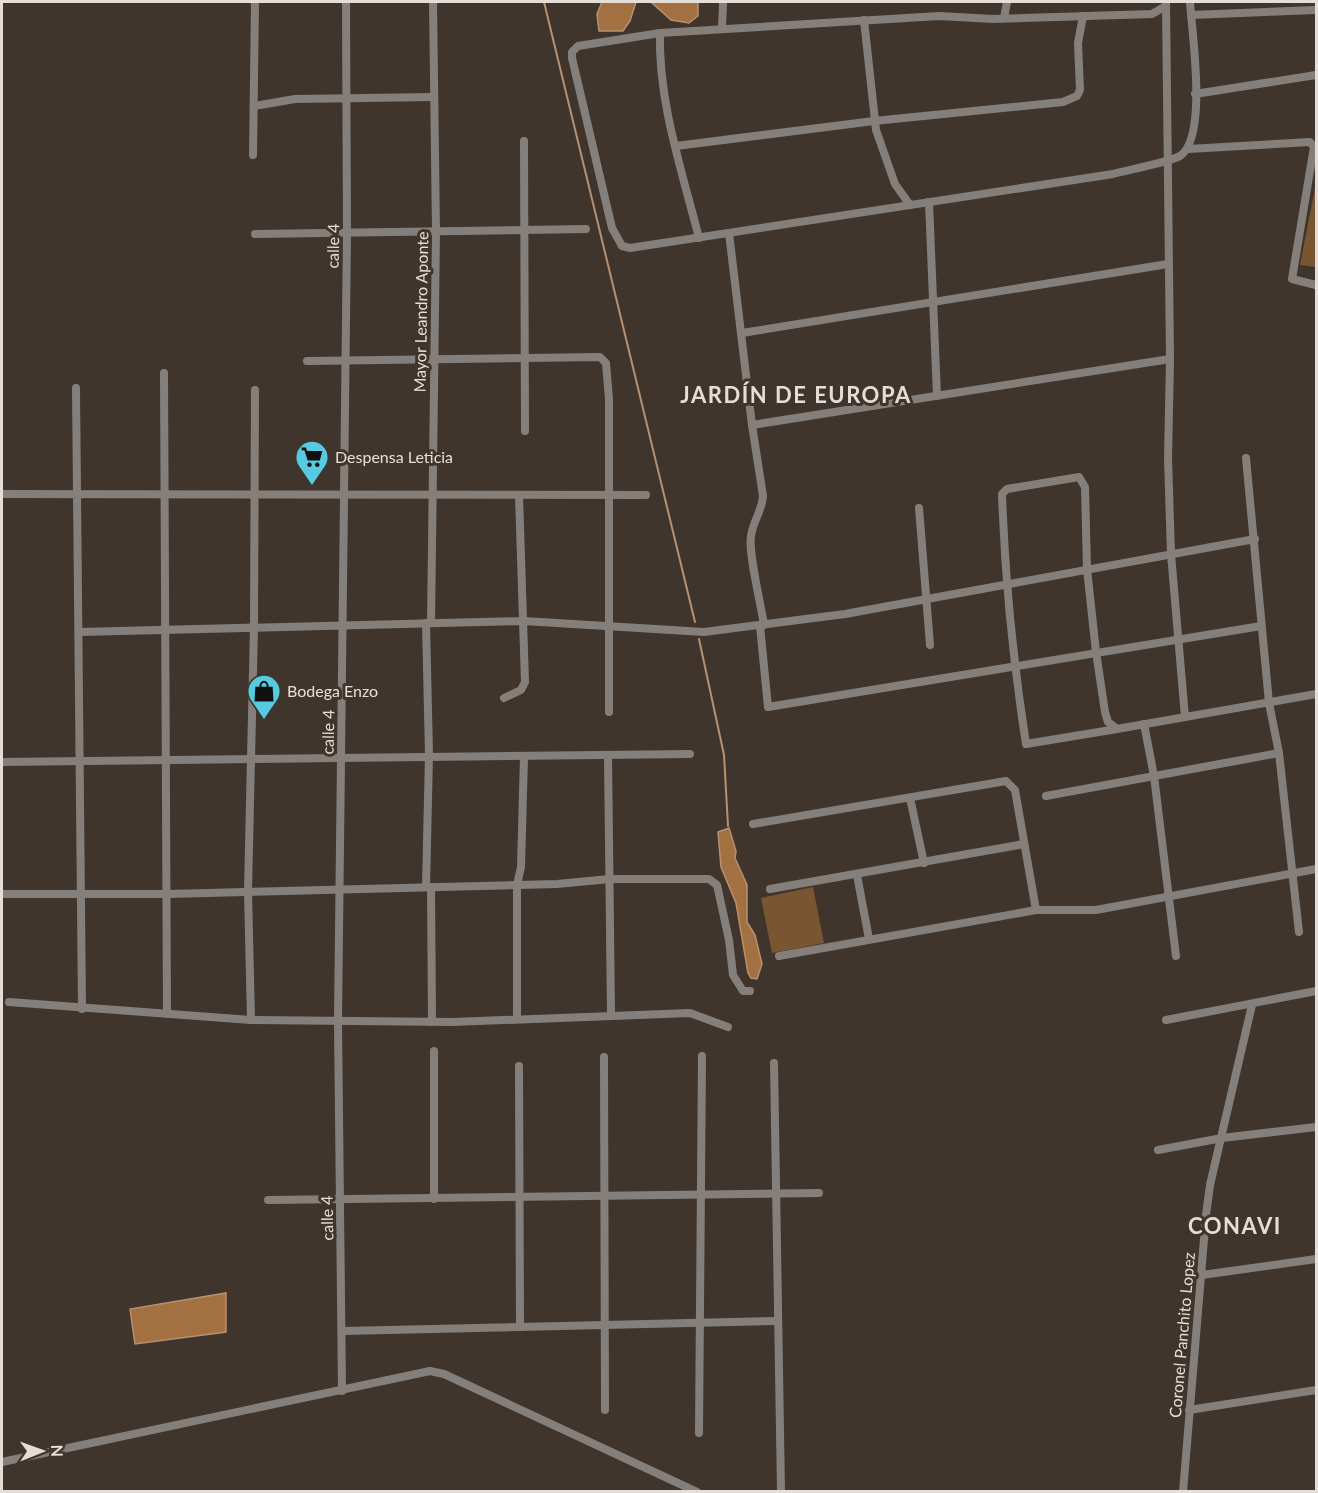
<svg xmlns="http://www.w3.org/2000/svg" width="1318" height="1493" font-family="Lato,sans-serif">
<rect width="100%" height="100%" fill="#40352c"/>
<g fill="#7a5532">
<polygon points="1316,183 1316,267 1300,265"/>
<polygon points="813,887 824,943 772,953 761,898"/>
</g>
<g fill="#a37042" stroke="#b7916f" stroke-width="1.5">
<polygon points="602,2 636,2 630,21 623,31 599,31 597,14"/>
<polygon points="651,2 698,2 698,16 689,23 671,20"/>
<polygon points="729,828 736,851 735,858 747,885 747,922 755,935 762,964 757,979 751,978 748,973 736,903 721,867 718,832"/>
<polygon points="226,1293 226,1332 135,1344 130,1309"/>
</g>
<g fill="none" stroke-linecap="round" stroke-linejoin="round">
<g stroke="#b7916f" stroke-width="2">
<polyline points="544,2 695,622"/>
<polyline points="699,639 724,755 728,826"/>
</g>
<g stroke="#857f7b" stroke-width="8">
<polyline points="1166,3 1170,359 1168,459 1171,554 1185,717"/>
<path d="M1166,6l-14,8 -159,5 -54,-3 -279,17 -82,13 -6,6v6l40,170 10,18 8,2 483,-74c14,-4 57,-12 67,-18 28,-19 12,-122 10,-154"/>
<polyline points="1191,15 1316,10"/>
<polyline points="1004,18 1007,2"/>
<polyline points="864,20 876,130 895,184 910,205"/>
<polyline points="722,29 723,2"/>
<path d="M660,33c-2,68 22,138 39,205"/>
<polyline points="1195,94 1316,75"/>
<polyline points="254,106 295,99 433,97"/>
<polyline points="524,141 525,431"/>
<polyline points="676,146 874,121 1063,102 1077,96 1080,90 1078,43 1083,16"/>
<polyline points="1188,149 1310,142 1314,147 1292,279 1316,285"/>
<polyline points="253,155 255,2"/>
<polyline points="929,202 937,396"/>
<polyline points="729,233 752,425 1170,359"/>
<polyline points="255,234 586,229"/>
<polyline points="742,333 1168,264"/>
<polyline points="307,361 600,357 606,363 609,399 609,712"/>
<polyline points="164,373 167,1014"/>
<polyline points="76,388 82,1009"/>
<path d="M752,425l11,71c-1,15 -10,25 -12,40 -3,17 10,68 13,89"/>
<polyline points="1246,458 1269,703 1279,753 1299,932"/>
<polyline points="2,494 646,495"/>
<polyline points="919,508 930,645"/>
<polyline points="426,623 429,755 426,887"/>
<polyline points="431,623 436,231 433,2"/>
<polyline points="760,626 768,707 1261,626"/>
<polyline points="79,632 524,621 704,632 845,614 1255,539"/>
<polyline points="504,698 521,690 525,682 519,495"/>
<polyline points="1144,724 1154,776 1176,956"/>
<path d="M1117,729l-91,15c-13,-83 -21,-165 -24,-250l5,-5 72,-12 6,10 2,82 9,83 9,60 3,10 9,7 199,-35"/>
<polyline points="608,757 611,1014"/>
<polyline points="2,762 690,754"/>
<polyline points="1046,796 1279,753"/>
<polyline points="910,798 924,863"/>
<polyline points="753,824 1006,781 1015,790 1036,910"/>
<polyline points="857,875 869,939"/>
<polyline points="431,887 432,1022"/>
<polyline points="770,889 1024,844"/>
<polyline points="2,894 167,894 557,884 610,879 709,879 717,885 729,940 733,975 743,991 750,991"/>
<polyline points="779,956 1036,910 1096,910 1316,869"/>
<polyline points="9,1002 251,1020 452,1022 690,1013 728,1027"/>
<polyline points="517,1017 517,885 521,867 524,757"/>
<polyline points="251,1020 248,891 254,627 255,390"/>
<polyline points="1166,1020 1316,991"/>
<polyline points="434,1051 434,1199"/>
<polyline points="604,1057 605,1410"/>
<polyline points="774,1063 781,1492"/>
<polyline points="519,1066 520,1327"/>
<polyline points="1158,1150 1222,1138 1316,1127"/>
<polyline points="268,1200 819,1193"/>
<polyline points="1202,1275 1316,1259"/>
<polyline points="343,1331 777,1321"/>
<polyline points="342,1391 338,1021 347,233 346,2"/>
<polyline points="1189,1410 1316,1390"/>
<polyline points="699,1433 702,1056"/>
<polyline points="2,1462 430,1371 444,1374 697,1492"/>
<polyline points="1183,1492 1206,1215 1210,1185 1252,1005"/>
</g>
</g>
<defs>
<symbol id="supermarket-pin" viewBox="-11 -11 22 30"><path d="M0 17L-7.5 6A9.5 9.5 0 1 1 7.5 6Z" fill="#55cae0" stroke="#40352c"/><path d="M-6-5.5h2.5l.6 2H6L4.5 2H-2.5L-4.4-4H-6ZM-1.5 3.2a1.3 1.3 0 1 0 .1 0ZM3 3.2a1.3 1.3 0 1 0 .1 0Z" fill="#111"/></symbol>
<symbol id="shop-pin" viewBox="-11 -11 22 30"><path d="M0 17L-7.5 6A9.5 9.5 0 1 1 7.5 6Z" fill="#55cae0" stroke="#40352c"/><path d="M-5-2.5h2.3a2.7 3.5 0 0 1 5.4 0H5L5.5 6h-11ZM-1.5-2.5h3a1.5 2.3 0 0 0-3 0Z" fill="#111"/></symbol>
</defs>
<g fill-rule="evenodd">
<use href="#supermarket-pin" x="293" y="438" width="38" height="52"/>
<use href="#shop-pin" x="245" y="672" width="38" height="52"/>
</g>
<g text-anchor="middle" stroke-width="6" stroke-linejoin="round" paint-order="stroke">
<g font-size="16" fill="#e5ded8" stroke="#40352c">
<text transform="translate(333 246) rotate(-89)" y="6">calle 4</text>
<text transform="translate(421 312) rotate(-89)" y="6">Mayor Leandro Aponte</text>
<text transform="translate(328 732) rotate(-89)" y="6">calle 4</text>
<text transform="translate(327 1218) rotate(-91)" y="6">calle 4</text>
<text transform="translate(1182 1335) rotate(-85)" y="6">Coronel Panchito Lopez</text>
</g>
<g font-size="16" fill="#e5ded8" stroke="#40352c" text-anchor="start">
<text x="335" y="463">Despensa Leticia</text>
<text x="287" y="697">Bodega Enzo</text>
</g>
<g font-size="22" font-weight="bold" letter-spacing="1.5" fill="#e5ded8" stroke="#40352c">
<text x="796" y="403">JARDÍN DE EUROPA</text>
<text x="1235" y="1234">CONAVI</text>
</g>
</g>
<rect width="1318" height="1493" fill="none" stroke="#e5ded8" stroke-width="6"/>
<g transform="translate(42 1451) rotate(89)" stroke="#40352c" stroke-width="4.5" paint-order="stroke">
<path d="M0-4.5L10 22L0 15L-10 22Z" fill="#e5ded8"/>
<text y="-9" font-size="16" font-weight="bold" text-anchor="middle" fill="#e5ded8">N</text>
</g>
</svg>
